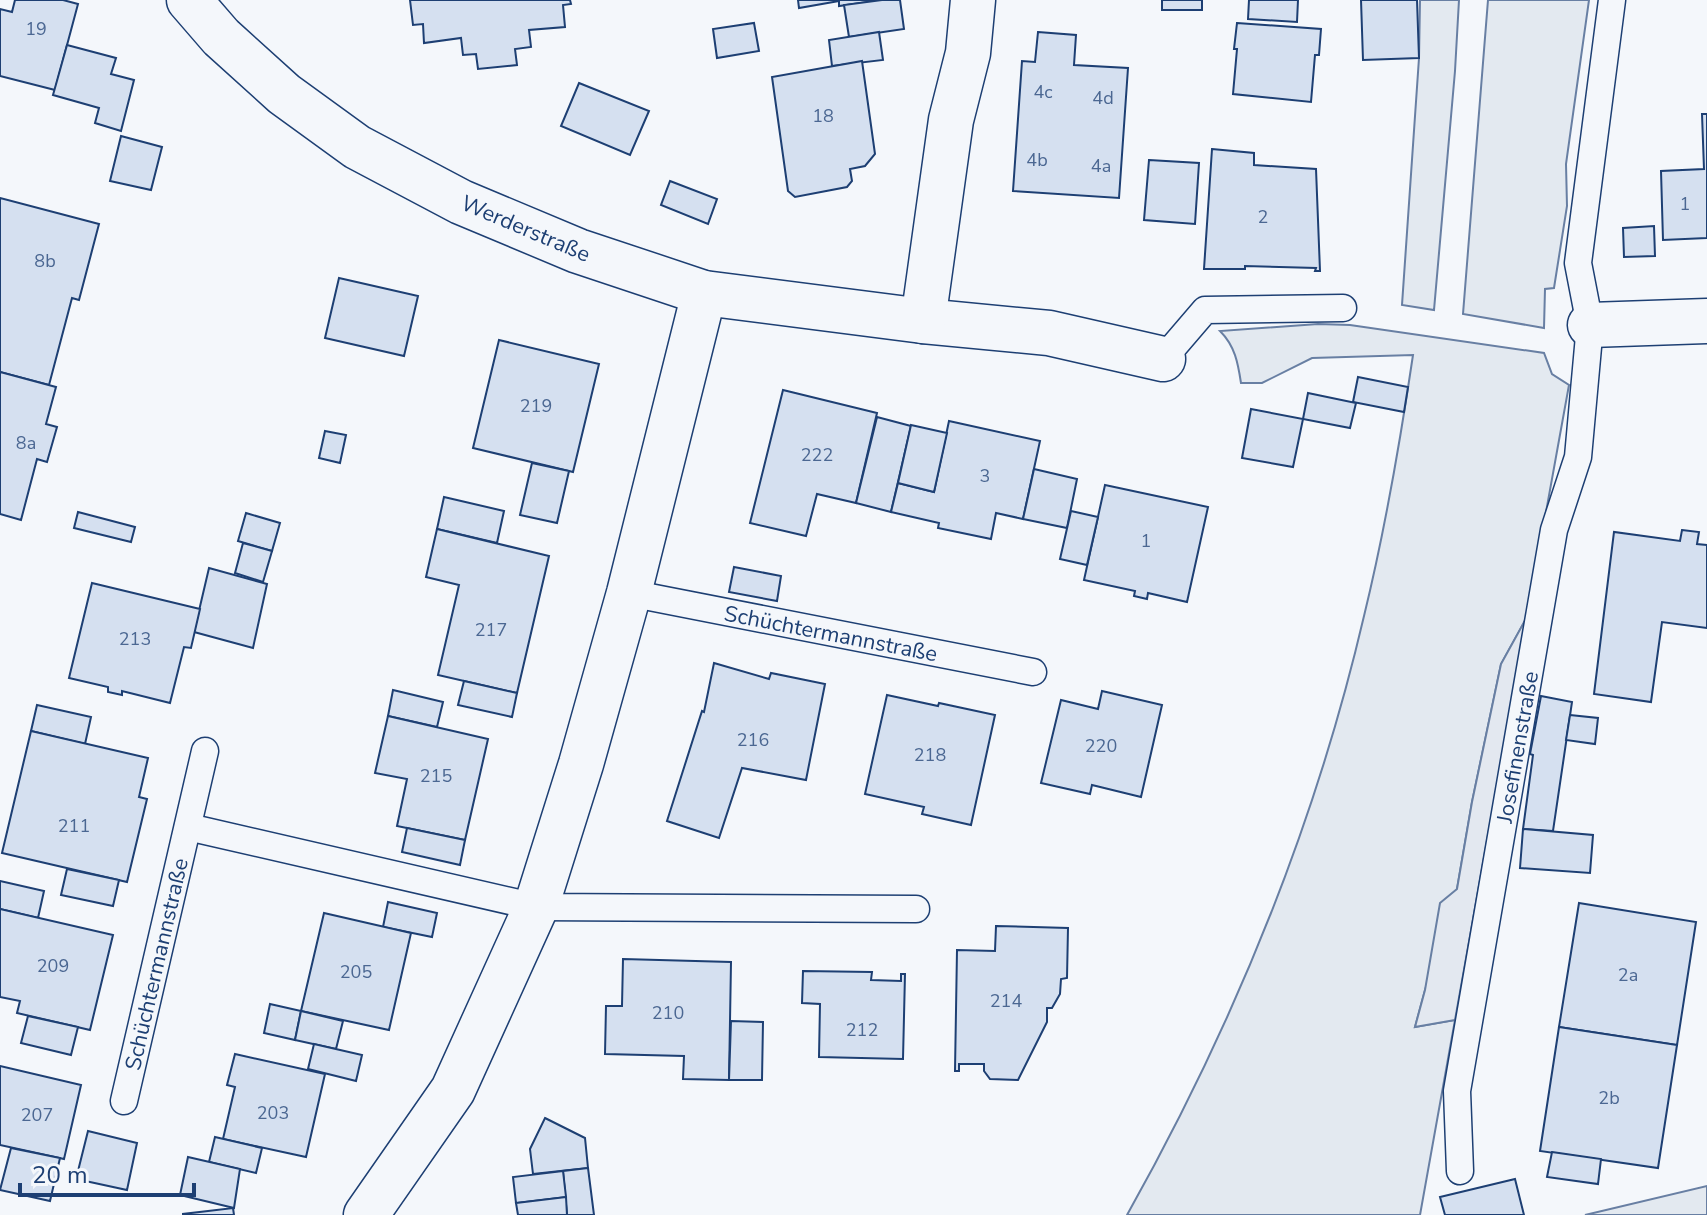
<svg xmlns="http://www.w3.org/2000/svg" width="1707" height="1215" font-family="'Nunito Sans',sans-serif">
<rect width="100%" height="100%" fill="#f4f7fb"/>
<g fill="#e3e9f0" stroke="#687fa3" stroke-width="2">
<polygon points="1420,0 1459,0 1455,71 1434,310 1402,305 1419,58"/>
<polygon points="1488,0 1589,0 1566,164 1567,206 1554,288 1545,289 1544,328 1463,314"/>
<path d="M1318,324l32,1 194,28 8,21 17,11 -42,232 -26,47 -29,138 -15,87 -32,101 -10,37 40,-7 -35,195h-293c105,-187 188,-389 237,-599 21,-86 36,-173 49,-261l-101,3 -50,25h-21c-3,-20 -6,-37 -21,-52z"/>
<polygon points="1707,1186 1707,1215 1585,1215"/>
</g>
<polygon fill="#e3e8f0" stroke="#687fa3" stroke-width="2" points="1527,617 1455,1020 1415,1027 1425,990 1440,903 1457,889 1472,802 1501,664"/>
<g fill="#d5e0f0" stroke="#1d3f73" stroke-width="2">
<polygon points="15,0 63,0 78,4 55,90 0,76 0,9 12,12"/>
<polygon points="410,0 570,0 571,4 563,5 565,27 529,30 531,47 515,49 517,65 478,69 476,54 463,55 461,38 424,43 423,24 413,25"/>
<polygon points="798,0 882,0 839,6 839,1 799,8"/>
<polygon points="882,0 900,0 904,29 849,37 844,5"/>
<rect x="1162" y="0" width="40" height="10"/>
<polygon points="1249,0 1298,0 1297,22 1248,19"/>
<polygon points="1361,0 1417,0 1419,58 1363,60"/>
<polygon points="754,23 759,51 717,58 713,29"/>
<polygon points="1237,23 1321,29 1319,55 1315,55 1311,102 1233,94 1237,49 1234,49"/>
<polygon points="879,32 883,60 832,66 829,40"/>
<polygon points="1038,32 1076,35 1074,65 1128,68 1119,198 1013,191 1022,61 1035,62"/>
<polygon points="67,45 116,58 111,74 134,80 121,131 95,123 99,108 53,95"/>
<polygon points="862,61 875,154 865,166 850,169 852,181 847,187 795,197 788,191 772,77"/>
<polygon points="579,83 649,111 630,155 561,126"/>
<polygon points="1702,114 1707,114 1707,238 1663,240 1661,171 1704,169"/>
<polygon points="121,136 162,147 151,190 110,181"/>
<polygon points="1212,149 1254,153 1254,165 1316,169 1320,271 1315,271 1316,268 1245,266 1245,269 1204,269"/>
<polygon points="1149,160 1199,163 1195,224 1144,220"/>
<polygon points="670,181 717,199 708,224 661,205"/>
<polygon points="0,198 99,224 79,300 72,298 49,385 0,372"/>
<polygon points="1654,226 1655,256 1624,257 1623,228"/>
<polygon points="339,278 418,296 404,356 325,338"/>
<polygon points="499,340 599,364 573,472 473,448"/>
<polygon points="0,372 56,387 46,424 57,427 47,462 37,459 21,520 0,514"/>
<polygon points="1358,377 1408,387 1404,412 1353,402"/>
<polygon points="783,390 877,413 856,503 817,494 806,536 750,523"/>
<polygon points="1308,393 1356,403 1350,428 1303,419"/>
<polygon points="1251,409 1303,419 1293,467 1242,458"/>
<polygon points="877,417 911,426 891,512 856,503"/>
<polygon points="949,421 1040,441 1023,519 996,513 991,539 938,528 939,523 891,512 898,483 934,492"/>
<polygon points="911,425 947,433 934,492 898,483"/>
<polygon points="325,431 346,435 340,463 319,458"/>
<polygon points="532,463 569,471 557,523 520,515"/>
<polygon points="1034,469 1077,479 1067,528 1023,519"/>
<polygon points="1105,485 1208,507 1187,602 1148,593 1147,599 1134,596 1135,591 1084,580"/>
<polygon points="444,497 504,511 497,543 437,529"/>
<polygon points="1071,511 1098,517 1087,565 1060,559"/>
<polygon points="78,512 135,527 131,542 74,528"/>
<polygon points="246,513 280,523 272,551 238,541"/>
<polygon points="437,529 549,556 517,693 438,675 459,585 426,577"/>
<polygon points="1682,530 1699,532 1697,544 1707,545 1707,628 1662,622 1651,702 1594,694 1614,532 1680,541"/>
<polygon points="243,543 272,551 263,582 235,573"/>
<polygon points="734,567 781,576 777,601 729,592"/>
<polygon points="209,568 267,584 253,648 194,632"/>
<polygon points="92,583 200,609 191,648 184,647 170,703 122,691 122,695 108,692 108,687 69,678"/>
<polygon points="714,663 769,679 771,673 825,684 806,780 742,768 719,838 667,821 702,711 704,712"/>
<polygon points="464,681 517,693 512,717 458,705"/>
<polygon points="393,690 443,702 437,727 388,716"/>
<polygon points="1102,691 1162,705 1141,797 1092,785 1090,794 1041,783 1061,700 1098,709"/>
<polygon points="887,695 938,706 939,703 995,715 971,825 922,814 924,807 865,794"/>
<polygon points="1541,696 1572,702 1553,831 1523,829 1533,755 1530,754"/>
<polygon points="37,705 91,717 85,744 31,731"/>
<polygon points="1570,715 1598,718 1595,744 1566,740"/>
<polygon points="388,716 488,739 465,840 397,826 407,779 375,773"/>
<polygon points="31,731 148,758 139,797 147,799 127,882 2,853"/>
<polygon points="407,828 465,840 460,865 402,852"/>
<polygon points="1523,829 1593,835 1590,873 1520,868"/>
<polygon points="67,869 119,880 113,906 61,895"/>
<polygon points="0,881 44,891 38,918 0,909"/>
<polygon points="388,902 437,913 432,937 383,927"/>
<polygon points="1579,903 1696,922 1677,1045 1559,1027"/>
<polygon points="0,909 113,935 90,1030 17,1013 20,1001 0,997"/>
<polygon points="324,913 411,933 389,1030 301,1011"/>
<polygon points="996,926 1068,928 1067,978 1061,979 1060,994 1052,1008 1047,1008 1047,1022 1018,1080 990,1079 984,1071 984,1064 959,1064 959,1071 955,1071 957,950 995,951"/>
<polygon points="623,959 731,962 729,1080 683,1079 684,1056 605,1054 606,1006 622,1006"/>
<polygon points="803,971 872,972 871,980 901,981 901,974 905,974 903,1059 819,1057 820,1004 802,1003"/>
<polygon points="270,1004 301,1011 295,1040 264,1033"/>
<polygon points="301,1011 343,1021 336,1049 295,1040"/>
<polygon points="28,1016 78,1027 71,1055 21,1043"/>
<polygon points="731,1021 763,1022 762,1080 729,1080"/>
<polygon points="1559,1027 1677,1045 1658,1168 1540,1151"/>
<polygon points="314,1044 362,1055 356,1081 308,1069"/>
<polygon points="235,1054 325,1074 306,1157 223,1139 235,1087 227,1085"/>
<polygon points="0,1066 81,1085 64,1159 0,1145"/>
<polygon points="545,1118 585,1138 588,1168 533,1174 530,1149"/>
<polygon points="88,1131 137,1143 127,1190 76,1179"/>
<polygon points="215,1137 262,1148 256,1173 209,1162"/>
<polygon points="11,1148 60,1158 50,1201 0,1190"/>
<polygon points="1552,1152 1601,1159 1598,1184 1547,1177"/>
<polygon points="188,1157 240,1169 234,1208 180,1195"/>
<polygon points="588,1168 594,1215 567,1215 563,1171"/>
<polygon points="563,1171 566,1197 516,1203 513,1177"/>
<polygon points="1515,1179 1524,1215 1445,1215 1440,1197"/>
<polygon points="566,1197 567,1215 518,1215 516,1203"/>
<polygon points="233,1208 234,1215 183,1215 183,1214"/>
</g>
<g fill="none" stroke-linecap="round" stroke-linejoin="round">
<defs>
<g id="service">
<polyline points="1163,359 1205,310 1343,308"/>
<polyline points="629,593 1033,672"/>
<polyline points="188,827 536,907 916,909"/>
<polyline points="124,1101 205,751"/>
<polyline points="1460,1171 1457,1091 1554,530 1578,457 1590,325 1578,263 1612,0"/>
</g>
<g id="minor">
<polyline points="189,0 221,37 284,94 357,147 461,202 578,251 704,293 923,321 1049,333 1163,359"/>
<polyline points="923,321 951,120 968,53 973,0"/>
<polyline points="1590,325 1707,321"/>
<polyline points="366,1215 453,1090 536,907 581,764 629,593 704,293"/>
</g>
</defs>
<use href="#service" stroke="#1d3f73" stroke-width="29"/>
<use href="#minor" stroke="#1d3f73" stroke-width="47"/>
<use href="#service" stroke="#f4f7fb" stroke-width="26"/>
<use href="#minor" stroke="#f4f7fb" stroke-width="44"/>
</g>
<g text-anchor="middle" stroke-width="6" stroke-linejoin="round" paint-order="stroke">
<g font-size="18" fill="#4b6792">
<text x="36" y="35">19</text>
<text x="1043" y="98">4c</text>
<text x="1103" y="104">4d</text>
<text x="823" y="122">18</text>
<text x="1037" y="166">4b</text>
<text x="1101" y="172">4a</text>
<text x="1685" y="210">1</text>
<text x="1263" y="223">2</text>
<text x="45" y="267">8b</text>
<text x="536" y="412">219</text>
<text x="26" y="449">8a</text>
<text x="817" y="461">222</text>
<text x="985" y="482">3</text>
<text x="1146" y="547">1</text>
<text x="491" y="636">217</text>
<text x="135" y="645">213</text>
<text x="753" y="746">216</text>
<text x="1101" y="752">220</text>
<text x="930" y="761">218</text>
<text x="436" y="782">215</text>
<text x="74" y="832">211</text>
<text x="53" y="972">209</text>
<text x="356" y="978">205</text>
<text x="1628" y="981">2a</text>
<text x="1006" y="1007">214</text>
<text x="668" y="1019">210</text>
<text x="862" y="1036">212</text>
<text x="1609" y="1104">2b</text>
<text x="273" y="1119">203</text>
<text x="37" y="1121">207</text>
</g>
<g font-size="22" fill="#1d3f73" stroke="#f4f7fb">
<text transform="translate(526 228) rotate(23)" y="8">Werderstraße</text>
<text transform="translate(831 633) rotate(11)" y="8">Schüchtermannstraße</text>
<text transform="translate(1517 747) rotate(-80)" y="8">Josefinenstraße</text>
<text transform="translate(156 964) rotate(-77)" y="8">Schüchtermannstraße</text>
</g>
</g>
<path d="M20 1183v12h174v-12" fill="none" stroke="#1d3f73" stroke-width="4"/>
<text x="32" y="1183" font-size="24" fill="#1d3f73" stroke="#f4f7fb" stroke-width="6" paint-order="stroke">20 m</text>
</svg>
